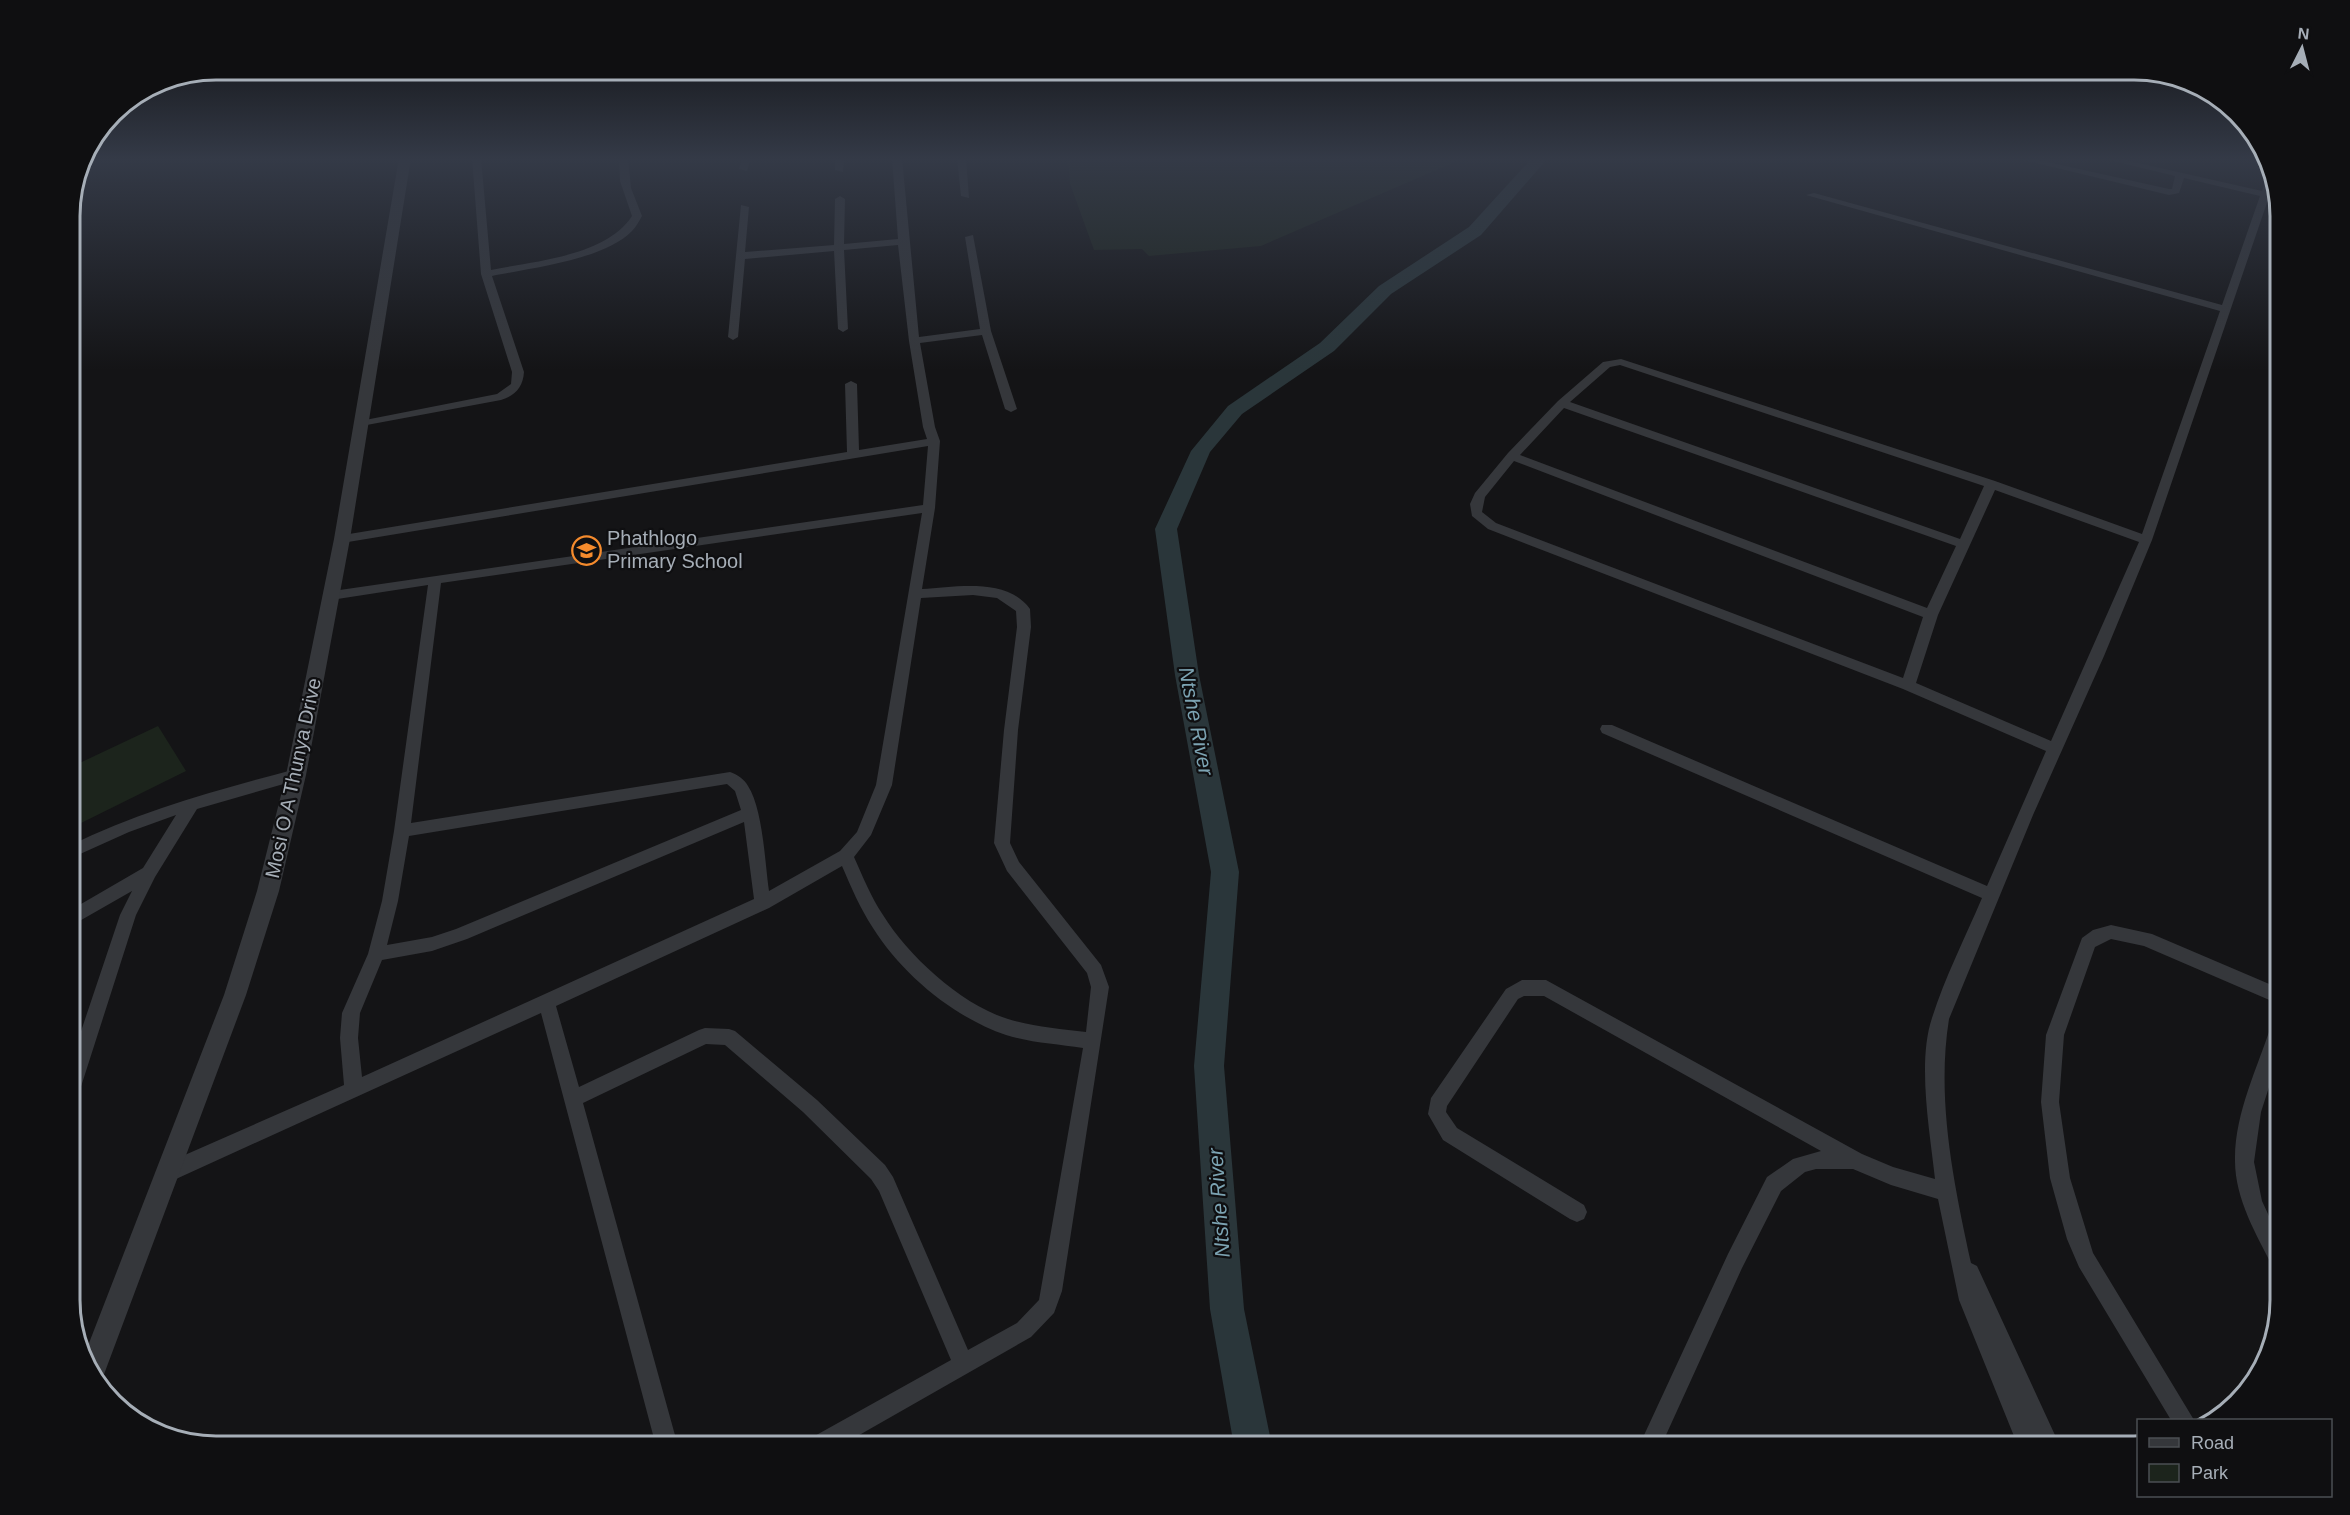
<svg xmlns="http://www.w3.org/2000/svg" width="2350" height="1515" font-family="Arial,sans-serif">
<rect width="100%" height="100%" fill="#141416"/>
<g fill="#1c241c">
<polygon points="1068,158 1464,158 1261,246 1149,256 1142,249 1094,250 1070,184"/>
<polygon points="158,726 186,771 69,829 69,768"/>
</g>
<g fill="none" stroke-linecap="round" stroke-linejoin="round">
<polygon fill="#2a363a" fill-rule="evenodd" points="1532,158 1548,158 1481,235 1391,294 1334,351 1242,414 1210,452 1177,529 1199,675 1239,872 1224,1066 1244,1309 1272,1446 1234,1446 1210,1309 1194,1066 1211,872 1175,675 1155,529 1191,451 1228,406 1320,343 1379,286 1469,227"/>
<g fill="#35373b" fill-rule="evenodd">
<path d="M472,158h9l10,112c44,-9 115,-14 141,-54l-12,-35 -1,-23h9l3,30 11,28c-3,5 -6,11 -10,15 -28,29 -102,37 -140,45l32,96c-1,15 -9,24 -23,28l-145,27 -2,-2 6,-4 137,-27 14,-10 1,-12 -31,-98z"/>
<polygon points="742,158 751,158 747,171 739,169"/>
<polygon points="835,158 844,158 843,172 835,170"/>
<path d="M892,158h10l17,179 61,-8 -15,-92 8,-2 18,96 26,78 -6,3 -6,-3 -23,-74 -62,8 15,84 5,14 -5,67 -13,81c34,-2 85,-12 108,20l1,18 -13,103 -8,113 9,19 82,103 8,22 -47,304 -8,22 -23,24 -191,109h-32l3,-8 140,-78 -72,-169 -8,-12 -68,-67 -78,-67 -19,-1 -123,59 95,343h-22l-115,-433 -365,166 -7,2 -7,-2 -3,-7 3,-7 182,-80 -4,-47 2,-25 26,-59 14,-53 12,-70 34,-246 -97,15 -5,-2 -2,-3 2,-3 597,-87 5,-59 -586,97 -6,-4 1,-3 510,-84 -2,-68 6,-3 6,3 2,66 68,-11 -4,-12 -14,-86 -11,-96 -54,5 4,79 -5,3 -5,-3 -4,-78 -89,8 -7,78 -5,3 -5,-3 13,-132 8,2 -4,45 89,-7 1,-46 5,-3 5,3 -1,45 54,-5zM922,513l-46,272 -19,47 -17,19 -71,40c-4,-27 -6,-82 -21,-105 -3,-6 -11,-12 -18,-14l-319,51 30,-240zM973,595l24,3 19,13 1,16 -13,103 -10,113 13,28 80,102 4,14 -5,45c-26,-3 -53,-5 -78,-13 -46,-14 -100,-63 -125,-104 -12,-18 -20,-38 -29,-58l17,-22 21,-50 29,-187zM727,784l8,7 6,19 -285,119 -24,8 -45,8 11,-44 11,-65zM744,822l10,77 -392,178 -4,-39 2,-25 22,-53 50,-9 35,-12zM842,866c9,21 18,42 31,62 29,46 80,89 133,107 25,8 51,9 77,13l-44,252 -22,23 -49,27 -75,-173 -8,-12 -68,-65 -82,-69 -6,-2 -24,-1 -6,2 -120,57 -23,-81 213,-98z"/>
<polygon points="957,158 966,158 969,198 961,196"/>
<path d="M2015,158h15l139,31h3l3,-13 -74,-18h15l146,33 4,-13 4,-3 3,10 -121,355 -48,116 -71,159 -84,204c-13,81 5,165 22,244l6,3 83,180h-42l-59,-146 -21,-101 -47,-14 -38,-16h-37l-11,3 -24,19 -39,77 -81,178h-22l89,-192 39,-77 26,-18 28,-8 -277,-155h-20l-6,3 -71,107 -1,6 11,16 127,77 3,7 -3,7 -7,3 -7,-3 -127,-79 -15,-26 3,-16 75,-109 16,-9h24l316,174 31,13 42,12c-5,-47 -18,-116 -3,-161 13,-41 33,-80 50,-120l-380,-165 -2,-4 2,-4h10l375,161 59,-135 -143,-62 -415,-160 -16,-13 -2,-12 5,-11 33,-40 50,-52 45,-39 18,-3 374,122 147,53 78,-223 -414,-116 8,-2 408,112 38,-109 -76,-18 -5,15 -10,2zM1620,365l364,121 -24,53 -390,-137 40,-35zM1564,408l392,138 -29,62 -407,-153zM1514,461l409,156 -20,61 -407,-155 -14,-11 3,-15zM1995,490l144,52 -88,199 -135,-58 22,-68z"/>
<path d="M296,769l5,2 3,4 -3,4 -104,30 -42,68 -19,38 -58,181 -3,6 -6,2v-37l51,-152 12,-24 -63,36v-16l74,-43 33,-53 -47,17 -60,27v-13c73,-36 149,-56 227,-77z"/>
<polygon points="2111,925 2152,934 2281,989 2281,1005 2144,946 2111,939 2095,947 2064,1035 2059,1102 2070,1178 2093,1253 2194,1420 2171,1420 2079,1267 2067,1239 2050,1178 2041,1102 2046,1035 2082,938 2093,930"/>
<path d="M2281,1015v35l-20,62 -7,50 8,39 19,41v30l-7,-3c-17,-33 -39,-70 -39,-108 -1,-47 23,-94 37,-138l3,-6z"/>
</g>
<polygon fill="#35373b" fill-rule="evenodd" points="399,158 411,158 350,539 306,775 279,891 246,995 100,1385 89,1373 84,1356 224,995 257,891 286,775 334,539"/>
</g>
<linearGradient id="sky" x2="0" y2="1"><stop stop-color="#0b0b0c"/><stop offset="0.43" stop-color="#343a47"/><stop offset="1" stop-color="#343a47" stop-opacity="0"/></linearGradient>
<rect width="2350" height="370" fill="url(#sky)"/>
<defs>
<symbol id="school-ring" viewBox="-11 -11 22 22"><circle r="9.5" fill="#0f0f11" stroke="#f58b2d" stroke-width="1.5"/><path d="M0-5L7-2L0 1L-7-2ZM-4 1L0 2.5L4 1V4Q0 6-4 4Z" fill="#f58b2d"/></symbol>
</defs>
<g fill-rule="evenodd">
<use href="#school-ring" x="570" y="534" width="33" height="33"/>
</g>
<g text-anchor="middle" stroke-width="4.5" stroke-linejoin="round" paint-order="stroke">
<g font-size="20" fill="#a6aeb7" stroke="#0f0f11" text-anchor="start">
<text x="607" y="545">Phathlogo<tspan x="607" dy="23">Primary School</tspan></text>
</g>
<g font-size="20" fill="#a6aeb7" stroke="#0f0f11">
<text transform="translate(293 778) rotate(-78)" y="7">Mosi O A Thunya Drive</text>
</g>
<g font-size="21" font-style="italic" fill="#7ca3b2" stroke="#0f0f11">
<text transform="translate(1196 721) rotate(79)" y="7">Ntshe River</text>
<text transform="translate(1219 1203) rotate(-94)" y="7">Ntshe River</text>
</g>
</g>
<path d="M0 0H2350V1515H0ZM216 80H2134A136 136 0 0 1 2270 216V1300A136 136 0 0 1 2134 1436H216A136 136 0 0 1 80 1300V216A136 136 0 0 1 216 80Z" fill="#0f0f11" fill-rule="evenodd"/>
<path fill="none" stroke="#a6aeb7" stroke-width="3" d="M216 80H2134A136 136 0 0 1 2270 216V1300A136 136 0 0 1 2134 1436H216A136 136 0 0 1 80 1300V216A136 136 0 0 1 216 80Z"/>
<rect x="2137" y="1419" width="195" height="78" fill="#0f0f11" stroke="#4b4f53" stroke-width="1.5"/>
<rect x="2149" y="1438" width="30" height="9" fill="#35373b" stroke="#4b4f53" stroke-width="1.5"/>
<text x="2191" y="1449" font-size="18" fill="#a6aeb7">Road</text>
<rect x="2149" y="1464" width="30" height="18" fill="#1c241c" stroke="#4b4f53" stroke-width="1.5"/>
<text x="2191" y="1479" font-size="18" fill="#a6aeb7">Park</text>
<g transform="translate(2302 48) rotate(6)" stroke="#0f0f11" stroke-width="4.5" paint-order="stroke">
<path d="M0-4.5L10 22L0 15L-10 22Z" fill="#a6aeb7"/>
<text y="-9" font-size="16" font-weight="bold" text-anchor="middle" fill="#a6aeb7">N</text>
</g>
</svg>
